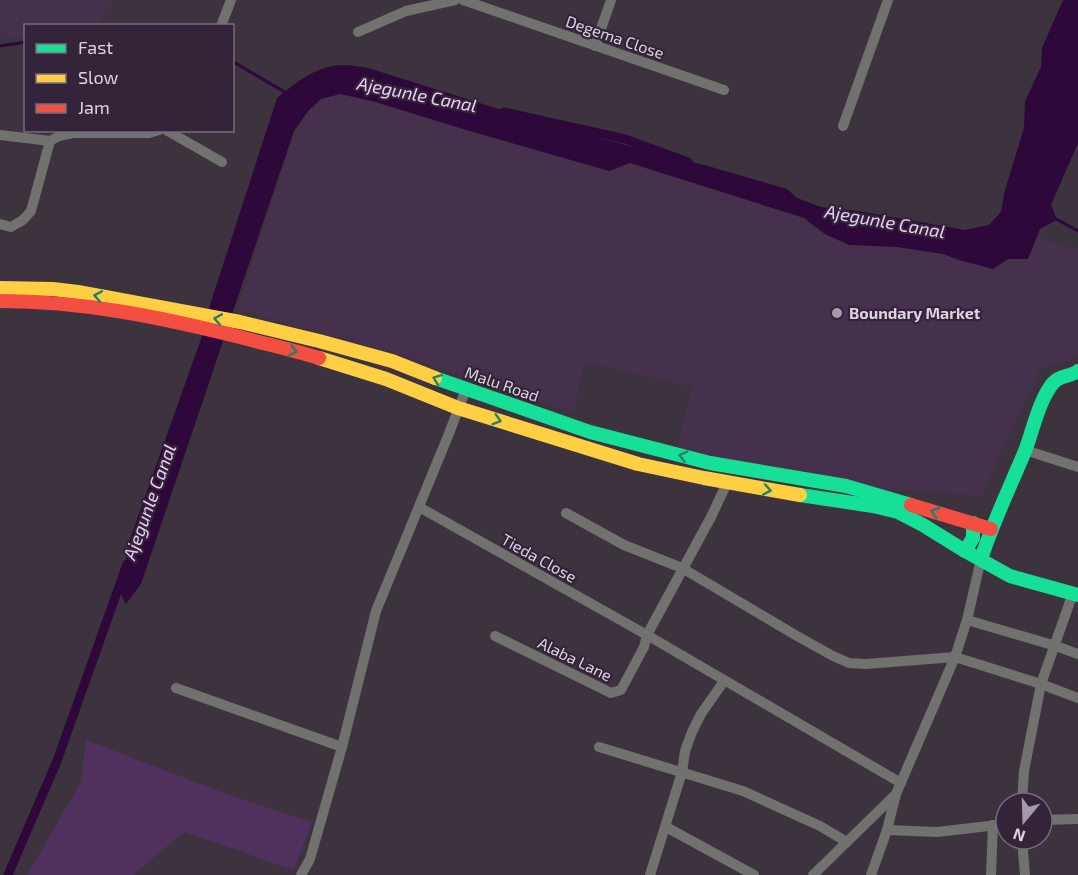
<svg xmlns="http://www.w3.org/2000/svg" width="1078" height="875" font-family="'Exo 2',sans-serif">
<rect width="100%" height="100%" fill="#3c333f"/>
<g fill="#45314b">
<polygon points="0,0 114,0 97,25 26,26 25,37 8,39 0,39"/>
<polygon points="340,94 372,101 609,171 630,163 804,218 825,234 943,254 959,260 993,269 1008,259 1028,258 1038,237 1078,250 1078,356 1070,361 1040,368 981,496 858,487 676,450 692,387 585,362 573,413 394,353 238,310 295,131 309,110 321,99"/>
</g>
<polygon fill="#50305c" points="86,740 232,796 312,822 294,870 184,832 133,875 27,875 81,782"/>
<path fill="#2e083a" d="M1063,0h15v143l-27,62 6,15 -17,9 -12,30h-20l-15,10 -34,-9 -16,-6 -46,-7 -48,-2 -24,-11 -21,-16 -174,-55 -21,8 -146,-42 -91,-28 -32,-7 -19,5 -12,11 -15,21 -153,453 -15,20 -6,-11 9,-51 73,-206 8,-31 67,-207c20,-16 40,-33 67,-33 8,0 16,2 24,3l188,59 152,39 79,23 10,9 24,9 37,4 107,19 24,-5 12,-13 4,-22 19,-62 1,-27 16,-34 1,-19z"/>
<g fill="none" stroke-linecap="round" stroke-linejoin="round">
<g stroke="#2e083a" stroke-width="3">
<polyline points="0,46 26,42"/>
<polyline points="232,61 288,94"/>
<polyline points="1056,219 1078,231"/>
</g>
<g stroke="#2e083a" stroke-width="9">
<polyline points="504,112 625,139 688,162"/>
<polyline points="8,875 57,761 127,564"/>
</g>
<g stroke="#71716f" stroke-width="10">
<polyline points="463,0 724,90"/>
<polyline points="221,26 231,0"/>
<polyline points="358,32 406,11 455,0"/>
<polyline points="595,46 611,0"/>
<polyline points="843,126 888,0"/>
<polyline points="166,130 222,162"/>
<polyline points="0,135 50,141 59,136 73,133 149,133 159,130"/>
<polyline points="0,224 11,227 23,220 31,211 50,141"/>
<polyline points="1025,450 1078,467"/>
<polyline points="419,507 647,635 901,783"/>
<polyline points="566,513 624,545 682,568 797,636 833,656 849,663 866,664 955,657 1041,684 1078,698"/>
<polyline points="967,620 1056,646 1078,654"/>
<polyline points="495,636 611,693 621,690 644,647 647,635 711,517 727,483"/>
<polyline points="176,688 342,747"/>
<polyline points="599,747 743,791 820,826 847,842"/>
<polyline points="1022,803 1024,771 1041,684 1073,593"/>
<polyline points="1042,820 1078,819"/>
<polyline points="666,827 754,875"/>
<polyline points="887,830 937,832 1006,824"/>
<polyline points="1022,839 1025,875"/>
<polyline points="301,875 310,859 342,747 376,611 448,436 466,389"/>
<polyline points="650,875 682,772 685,751 692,732 701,714 724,681"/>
<polyline points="813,875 896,794"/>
<polyline points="871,875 887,830 896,794 955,657 967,620 981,559"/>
<polyline points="991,875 993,825"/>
</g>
<g stroke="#16e098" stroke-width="14">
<polyline points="435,378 590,432 710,463 846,486 911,505"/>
<polyline points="800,495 873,506 898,512 923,525 965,551 1010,576 1078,595"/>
<polyline points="965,551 973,538 973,523"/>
<path d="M981,559c12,-37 29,-72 44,-108 8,-21 14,-51 28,-68 7,-8 17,-6 25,-12"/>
</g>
<g stroke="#ffcf43" stroke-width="14">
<polyline points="0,288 53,289 78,292 240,322 319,341 392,361 435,378"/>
<polyline points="319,358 386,379 458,408 638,464 704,478 800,495"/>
</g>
<g stroke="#f24e42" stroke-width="14">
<path d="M0,301c82,0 160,16 240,36 26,7 53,13 79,21"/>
<polyline points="911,505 991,529"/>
</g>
</g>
<defs><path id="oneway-chevron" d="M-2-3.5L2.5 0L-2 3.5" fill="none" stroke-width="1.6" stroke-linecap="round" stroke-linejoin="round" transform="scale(1.5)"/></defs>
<g stroke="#258268">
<use href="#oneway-chevron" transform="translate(98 296) rotate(-170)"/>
<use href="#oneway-chevron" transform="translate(218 319) rotate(-170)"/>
<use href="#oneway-chevron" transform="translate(293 351) rotate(14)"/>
<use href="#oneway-chevron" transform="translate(437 379) rotate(-160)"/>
<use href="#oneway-chevron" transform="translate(497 420) rotate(17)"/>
<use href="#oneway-chevron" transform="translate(683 456) rotate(-166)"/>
<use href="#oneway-chevron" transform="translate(767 490) rotate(10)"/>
<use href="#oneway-chevron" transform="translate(935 512) rotate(-164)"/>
</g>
<circle fill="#a59aa8" stroke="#342439" stroke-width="2" cx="837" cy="313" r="6"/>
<g text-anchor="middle" stroke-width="4.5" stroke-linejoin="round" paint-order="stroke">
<g font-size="16" fill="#ddd2e1" stroke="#342439">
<text transform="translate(615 37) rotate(19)" y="6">Degema Close</text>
<text transform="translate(502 384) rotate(19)" y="6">Malu Road</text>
<text transform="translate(539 558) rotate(29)" y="6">Tieda Close</text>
<text transform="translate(575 659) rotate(26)" y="6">Alaba Lane</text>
</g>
<g font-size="16" font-weight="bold" fill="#ddd2e1" stroke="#342439" text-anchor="start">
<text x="849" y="319">Boundary Market</text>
</g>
<g font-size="18" font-style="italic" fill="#ebcef6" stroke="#342439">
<text transform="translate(417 95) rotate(11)" y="6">Ajegunle Canal</text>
<text transform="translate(885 222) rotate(10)" y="6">Ajegunle Canal</text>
<text transform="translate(150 502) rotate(-70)" y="6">Ajegunle Canal</text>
</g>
</g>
<rect x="24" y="24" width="210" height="108" fill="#342439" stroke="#786a7c" stroke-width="1.5"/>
<rect x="36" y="44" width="30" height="9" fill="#16e098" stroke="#786a7c" stroke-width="1.5"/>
<text x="78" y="54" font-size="18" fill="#ddd2e1">Fast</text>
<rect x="36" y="74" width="30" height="9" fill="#ffcf43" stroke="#786a7c" stroke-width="1.5"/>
<text x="78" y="84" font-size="18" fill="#ddd2e1">Slow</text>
<rect x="36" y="104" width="30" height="9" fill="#f24e42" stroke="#786a7c" stroke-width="1.5"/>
<text x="78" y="114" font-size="18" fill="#ddd2e1">Jam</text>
<g transform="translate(1024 821) rotate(199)"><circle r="28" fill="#342439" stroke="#786a7c" stroke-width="1.5"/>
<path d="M0-4.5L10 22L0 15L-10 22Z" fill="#a59aa8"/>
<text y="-9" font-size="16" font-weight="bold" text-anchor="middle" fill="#ddd2e1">N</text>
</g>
</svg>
